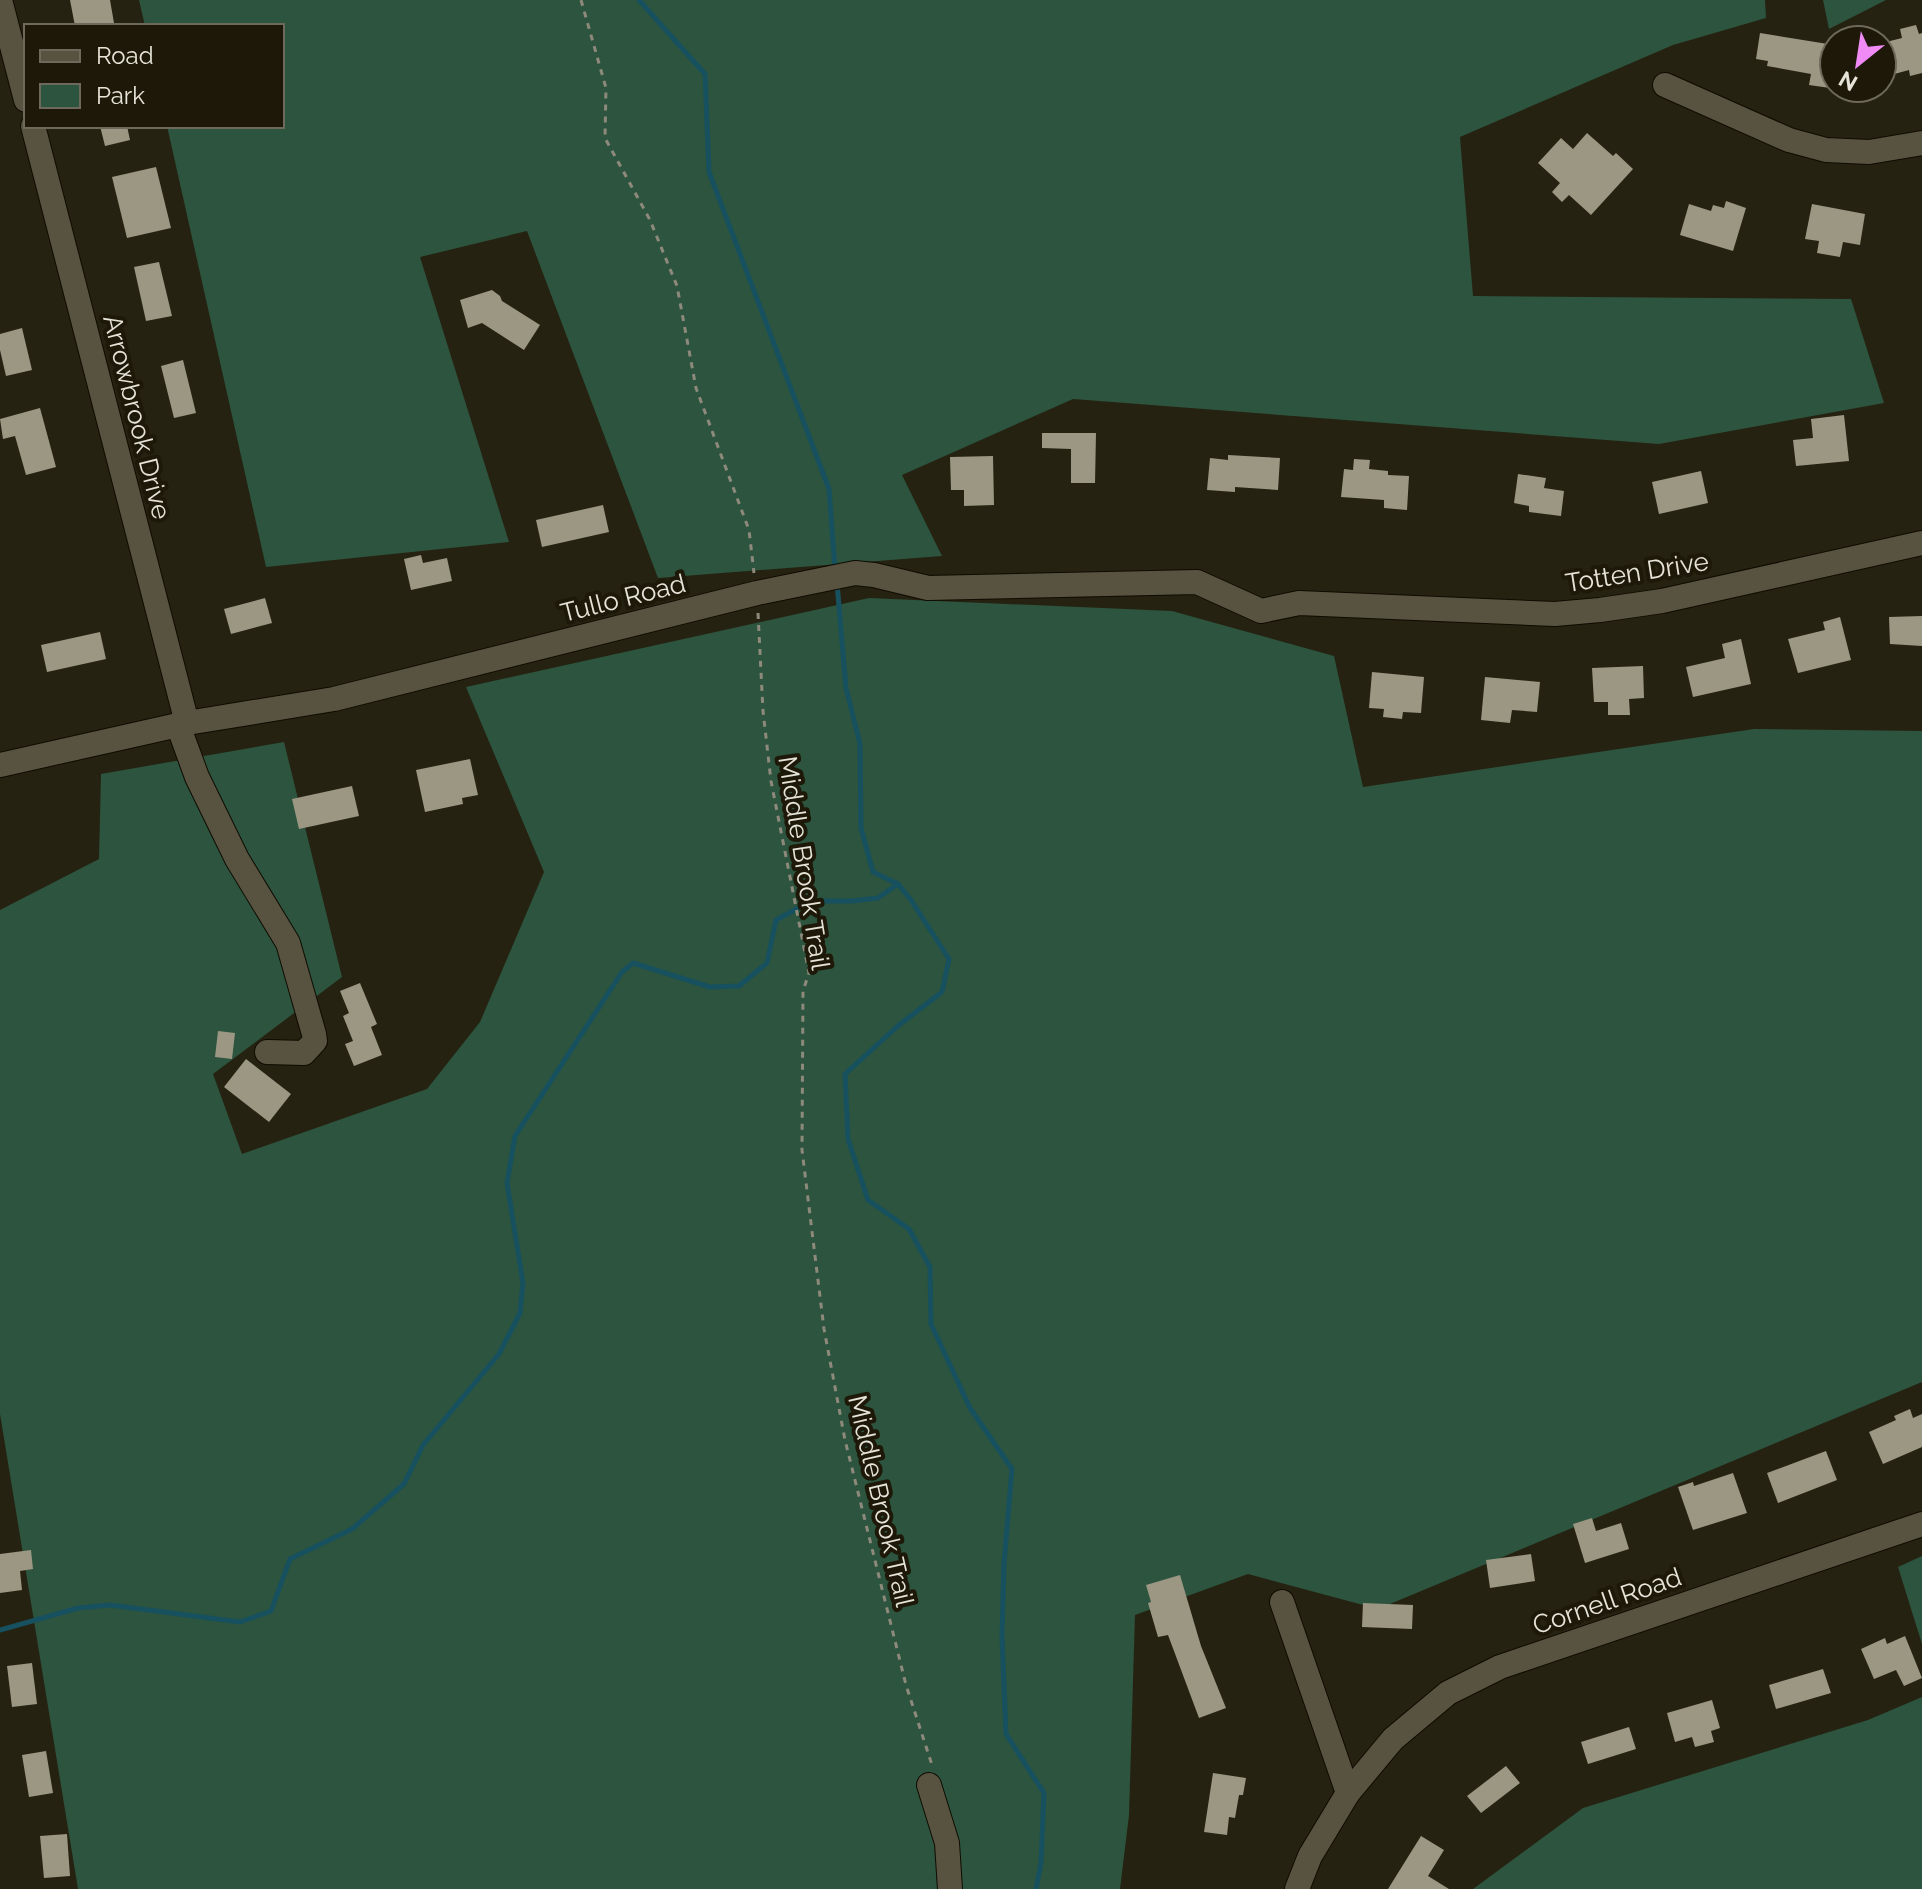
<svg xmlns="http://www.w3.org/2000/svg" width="1922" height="1889" font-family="Raleway,sans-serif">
<rect width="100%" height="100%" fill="#262211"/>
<g fill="#2c543e">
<polygon points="139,0 1765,0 1766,18 1673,45 1460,137 1473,296 1851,299 1884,403 1659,444 1073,399 902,475 942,556 658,578 527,231 420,257 509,542 266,567 167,126 282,126 282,26 145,26"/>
<polygon points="1823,0 1886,0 1829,29"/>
<polygon points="869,598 1172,611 1334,656 1363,787 1754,729 1922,731 1922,1382 1378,1609 1248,1574 1135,1615 1129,1815 1120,1889 78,1889 0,1414 0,910 99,859 101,774 284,742 342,977 213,1074 242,1154 427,1089 480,1022 544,872 466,687"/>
<polygon points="1922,1556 1922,1644 1898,1567"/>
<polygon points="1922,1697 1922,1889 1473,1889 1583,1808 1868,1720"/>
</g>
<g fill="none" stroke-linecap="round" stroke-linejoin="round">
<g stroke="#17515f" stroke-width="5">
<polyline points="639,0 705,74 709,172 829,489 835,569"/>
<polyline points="837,583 846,688 860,744 861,828 873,872 898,884 911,900 949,959 942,992 899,1025 845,1074 848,1139 868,1200 909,1229 930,1267 931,1324 970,1408 1012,1469 1004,1563 1002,1636 1006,1734 1044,1793 1041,1863 1036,1889"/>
<polyline points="0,1630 78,1608 110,1605 240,1622 271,1611 290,1559 352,1529 404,1484 423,1445 499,1354 520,1313 523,1283 507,1183 515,1136 622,972 633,963 710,987 739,986 767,963 776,920 811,901 852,901 878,898 898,884"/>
</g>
</g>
<g fill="#9c9783">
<polygon points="70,0 110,0 114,23 75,26"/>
<polygon points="1916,25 1919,34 1922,33 1922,73 1910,76 1909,70 1887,76 1882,58 1882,43 1902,38 1900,29"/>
<polygon points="1760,33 1834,45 1830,88 1809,85 1811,74 1767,66 1768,61 1756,59"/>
<polygon points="100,126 127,126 130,140 105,146"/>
<polygon points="1587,133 1613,156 1616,153 1633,169 1591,215 1569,195 1562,202 1552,192 1560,183 1538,163 1561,138 1573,149"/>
<polygon points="156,167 171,228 127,238 112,177"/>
<polygon points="1726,201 1746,208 1733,251 1680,235 1689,204 1711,211 1713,205 1724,208"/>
<polygon points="1812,204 1865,214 1860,245 1843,242 1840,257 1817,253 1819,241 1805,239"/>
<polygon points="159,262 172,316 146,321 134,267"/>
<polygon points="492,290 500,296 502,301 540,325 524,350 482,323 468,328 460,300"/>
<polygon points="22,328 32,370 6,376 0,350 0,334"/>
<polygon points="183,360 196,413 174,418 161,366"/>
<polygon points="40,408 56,467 26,475 15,436 3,439 0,419"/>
<polygon points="1844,415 1849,461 1796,466 1793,440 1813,438 1811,419"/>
<polygon points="1042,433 1096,433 1095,483 1071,483 1071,449 1042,448"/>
<polygon points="1228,455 1280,458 1278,490 1235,487 1235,492 1207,490 1210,458 1228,460"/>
<polygon points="993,456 994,505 964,506 964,490 951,490 950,457"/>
<polygon points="1354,459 1370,460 1369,469 1388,471 1388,475 1409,476 1407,510 1384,508 1384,500 1341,497 1344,469 1353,470"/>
<polygon points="1701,471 1708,503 1659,514 1652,482"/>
<polygon points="1518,474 1546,478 1544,488 1564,491 1561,516 1529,512 1529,506 1514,503"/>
<polygon points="603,505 609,532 542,547 536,520"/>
<polygon points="421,555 423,563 447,558 452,581 411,590 404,559"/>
<polygon points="265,598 272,623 231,634 224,609"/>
<polygon points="1922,616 1922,646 1890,644 1889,617"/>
<polygon points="1840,617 1851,660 1798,673 1788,639 1825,630 1823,622"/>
<polygon points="100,632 106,659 47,672 41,645"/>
<polygon points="1741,639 1751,684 1693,697 1686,667 1725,658 1722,644"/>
<polygon points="1643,666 1644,698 1629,699 1630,715 1608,715 1608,702 1594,702 1592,668"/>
<polygon points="1372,672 1424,677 1421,713 1403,712 1402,719 1383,717 1384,709 1369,708"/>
<polygon points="1485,677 1540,682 1537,712 1512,710 1510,723 1481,720"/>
<polygon points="470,759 478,795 462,798 463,804 425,812 416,770"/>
<polygon points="352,786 359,816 299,829 292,799"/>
<polygon points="360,983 377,1024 371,1027 382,1055 354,1066 345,1044 353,1041 343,1016 349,1013 340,991"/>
<polygon points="218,1031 235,1033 232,1059 215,1057"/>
<polygon points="246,1059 291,1094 269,1122 224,1087"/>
<polygon points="1910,1409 1913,1418 1922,1414 1922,1447 1883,1464 1869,1432 1896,1420 1894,1416"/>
<polygon points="1826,1451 1837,1480 1778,1503 1767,1473"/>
<polygon points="1733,1473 1747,1513 1693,1530 1678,1487 1693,1482 1694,1486"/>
<polygon points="1592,1518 1596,1531 1621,1523 1629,1549 1585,1563 1573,1524"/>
<polygon points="31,1550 33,1569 20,1571 22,1590 0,1593 0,1554"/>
<polygon points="1531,1554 1535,1581 1490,1588 1486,1560"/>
<polygon points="1180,1575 1201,1646 1226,1708 1199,1718 1168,1635 1158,1637 1148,1603 1151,1602 1146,1585"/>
<polygon points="1363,1603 1413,1605 1412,1629 1362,1627"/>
<polygon points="1905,1636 1922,1678 1904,1686 1896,1670 1874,1679 1861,1649 1885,1638 1887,1644"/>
<polygon points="32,1663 37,1704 12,1707 7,1666"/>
<polygon points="1823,1669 1831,1693 1776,1709 1769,1685"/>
<polygon points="1712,1700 1720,1728 1711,1731 1714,1742 1695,1747 1692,1737 1675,1742 1667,1713"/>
<polygon points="1629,1727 1636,1749 1588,1764 1581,1742"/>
<polygon points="46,1751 53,1793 29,1797 22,1755"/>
<polygon points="1506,1766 1520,1783 1481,1813 1467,1796"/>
<polygon points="1213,1773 1246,1778 1243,1795 1239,1795 1235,1818 1229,1817 1227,1835 1204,1832"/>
<polygon points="67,1834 70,1876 44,1878 40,1836"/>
<polygon points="1421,1836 1444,1850 1428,1876 1449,1889 1388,1889"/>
</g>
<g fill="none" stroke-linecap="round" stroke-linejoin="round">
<defs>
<g id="minor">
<polyline points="0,0 26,100"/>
<polyline points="1665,85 1789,140 1826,150 1869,152 1922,143"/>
<polyline points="33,126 187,723"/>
<polyline points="178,725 197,777 237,859 288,943 314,1034 315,1041 304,1053 267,1052"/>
<polyline points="0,765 187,723 334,699 757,593 855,573 874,575 928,588 1197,582 1261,611 1299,603 1555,614 1600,610 1662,601 1922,543"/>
<polyline points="1282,1602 1348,1793 1310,1856 1297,1889"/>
<polyline points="929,1785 947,1843 950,1889"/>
<polyline points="1348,1793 1393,1739 1448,1693 1500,1667 1922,1524"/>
</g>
</defs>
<use href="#minor" stroke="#0f0b00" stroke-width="26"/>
<g stroke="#8d8a7c" stroke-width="3" stroke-dasharray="6 6" stroke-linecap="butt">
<polyline points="581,0 606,88 605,138 650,220 677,286 696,388 749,530 754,573"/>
<polyline points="758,613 763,711 771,781 809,973 803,991 802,1150 824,1329 845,1440 906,1685 932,1765"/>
</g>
<use href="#minor" stroke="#585341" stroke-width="24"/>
</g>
<g text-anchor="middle" stroke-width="8" stroke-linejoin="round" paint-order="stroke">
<g font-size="26" fill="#e6e3d8" stroke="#1d1808">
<text transform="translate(137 417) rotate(76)" y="9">Arrowbrook Drive</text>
<text transform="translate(1637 572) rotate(-9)" y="9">Totten Drive</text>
<text transform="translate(623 598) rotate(-14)" y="9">Tullo Road</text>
<text transform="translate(804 863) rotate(81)" y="9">Middle Brook Trail</text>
<text transform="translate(881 1501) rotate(77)" y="9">Middle Brook Trail</text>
<text transform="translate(1607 1601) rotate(-19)" y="9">Cornell Road</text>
</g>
</g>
<rect x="24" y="24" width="260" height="104" fill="#1d1808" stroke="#6d695b" stroke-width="2"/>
<rect x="40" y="50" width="40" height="12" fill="#585341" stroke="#6d695b" stroke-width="2"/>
<text x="96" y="64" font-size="24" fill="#e6e3d8">Road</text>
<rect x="40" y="84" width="40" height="24" fill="#2c543e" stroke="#6d695b" stroke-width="2"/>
<text x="96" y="104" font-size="24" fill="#e6e3d8">Park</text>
<g transform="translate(1858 64) rotate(210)"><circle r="38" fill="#1d1808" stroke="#6d695b" stroke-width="2"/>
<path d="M0-6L14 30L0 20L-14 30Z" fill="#f08bf6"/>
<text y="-12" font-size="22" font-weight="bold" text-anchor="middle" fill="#e6e3d8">N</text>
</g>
</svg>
